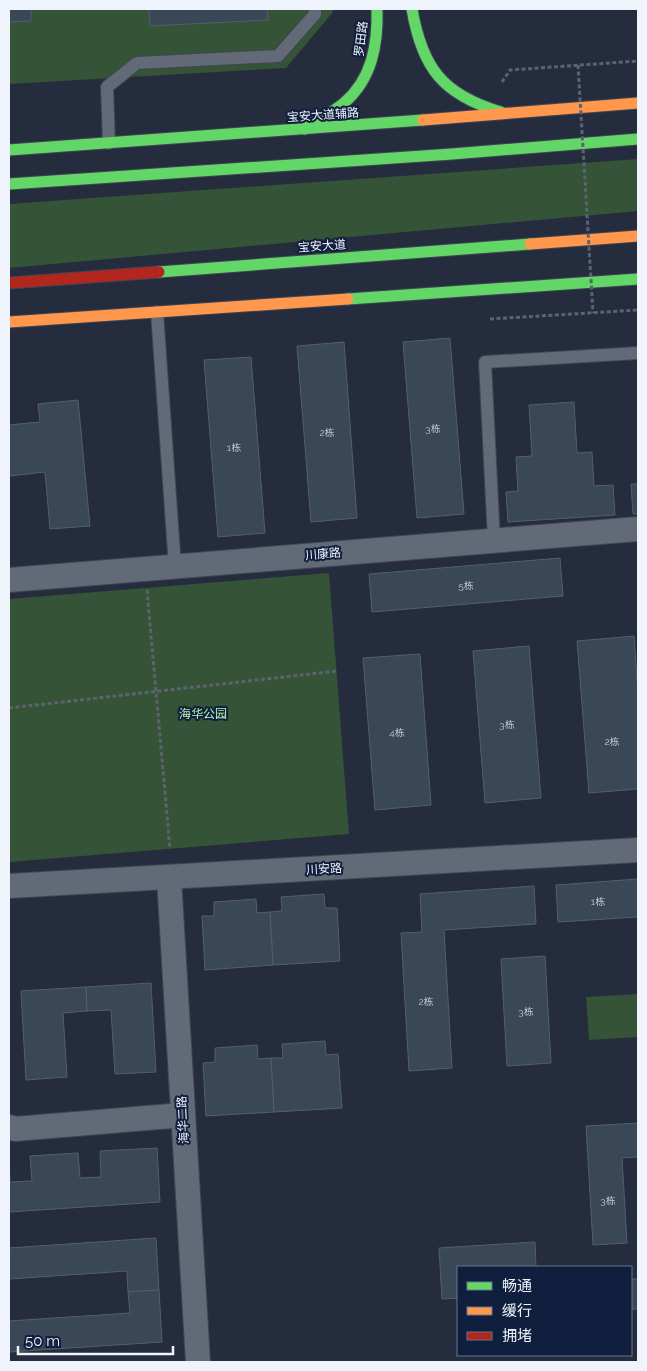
<svg xmlns="http://www.w3.org/2000/svg" width="647" height="1371" font-family="Raleway,'Noto Sans SC',sans-serif">
<rect width="100%" height="100%" fill="#242c3e"/>
<g fill="#355336">
<polygon points="9,9 333,9 333,12 286,68 9,84"/>
<polygon points="638,159 638,211 9,268 9,204"/>
<polygon points="329,573 349,834 9,862 9,599"/>
<polygon points="638,994 638,1037 589,1040 586,997"/>
</g>
<g fill="#3a4756" stroke="#545f6c">
<polygon points="9,9 31,9 31,21 9,22"/>
<polygon points="149,9 267,9 268,20 150,26"/>
<polygon points="450,338 464,514 417,518 403,342"/>
<polygon points="344,342 357,518 311,522 297,346"/>
<polygon points="251,357 265,533 218,537 204,360"/>
<polygon points="78,400 90,526 50,529 45,472 9,476 9,425 40,422 38,404"/>
<polygon points="574,402 577,453 592,452 594,486 613,485 615,515 508,522 506,492 518,491 516,457 532,456 529,405"/>
<polygon points="631,484 638,484 638,514 633,514"/>
<polygon points="560,558 563,596 372,612 369,574"/>
<polygon points="634,636 638,693 638,789 589,793 577,641"/>
<polygon points="529,646 541,798 485,803 473,651"/>
<polygon points="420,654 431,805 375,810 363,658"/>
<polygon points="638,879 638,917 558,922 556,885"/>
<polygon points="534,886 536,924 444,930 452,1068 409,1071 401,933 422,932 420,894"/>
<polygon points="324,894 325,908 337,908 340,961 273,965 270,912 282,911 281,897"/>
<polygon points="256,899 257,913 270,912 273,965 205,970 202,916 214,916 214,902"/>
<polygon points="545,956 551,1063 507,1066 501,959"/>
<polygon points="151,983 156,1072 115,1074 111,1010 87,1011 86,987"/>
<polygon points="86,987 87,1011 63,1013 67,1077 26,1080 21,991"/>
<polygon points="325,1041 326,1055 338,1054 342,1108 274,1112 271,1058 283,1058 282,1044"/>
<polygon points="257,1045 258,1059 271,1058 274,1112 206,1116 203,1063 215,1062 215,1048"/>
<polygon points="638,1123 638,1157 622,1158 627,1243 593,1245 586,1126"/>
<polygon points="157,1148 160,1202 9,1212 9,1157 10,1182 32,1181 30,1156 78,1153 80,1178 101,1177 100,1151"/>
<polygon points="156,1238 159,1290 128,1292 127,1271 9,1279 9,1248"/>
<polygon points="535,1242 536,1267 458,1267 458,1298 442,1299 439,1248"/>
<rect x="631" y="1279" width="7" height="30"/>
<polygon points="159,1290 162,1342 9,1352 9,1321 130,1313 128,1292"/>
</g>
<g fill="none" stroke-linecap="round" stroke-linejoin="round">
<defs>
<g id="lane">
<polyline points="109,143 107,87 137,63 278,56 315,14 315,9"/>
<polyline points="157,312 175,567"/>
<polyline points="494,541 485,362 638,353"/>
</g>
<g id="street">
<polyline points="9,580 638,529"/>
<polyline points="169,878 198,1362"/>
<polyline points="9,886 638,850"/>
<polyline points="9,1127 15,1129 183,1115"/>
</g>
<g id="fast">
<path d="M412,9c10,59 31,86 89,103"/>
<path d="M305,129c13,-9 27,-16 39,-26 28,-24 34,-58 33,-94"/>
<polyline points="9,150 423,120"/>
<polyline points="9,184 452,154 638,139"/>
<polyline points="159,272 530,244"/>
<polyline points="348,299 638,279"/>
</g>
<g id="slow">
<polyline points="423,120 638,103"/>
<polyline points="530,244 638,236"/>
<polyline points="9,322 348,299"/>
</g>
<polyline id="jam" points="9,283 159,272"/>
</defs>
<use href="#lane" stroke="#404653" stroke-width="14"/>
<use href="#street" stroke="#404653" stroke-width="26"/>
<use href="#fast" stroke="#404653" stroke-width="13"/>
<use href="#slow" stroke="#404653" stroke-width="13"/>
<use href="#jam" stroke="#404653" stroke-width="13"/>
<g stroke="#5c6370" stroke-width="3" stroke-dasharray="4 2.5" stroke-linecap="butt">
<polyline points="502,82 510,70 638,61"/>
<polyline points="490,319 638,310"/>
<polyline points="147,590 170,849"/>
<polyline points="9,708 337,671"/>
</g>
<use href="#lane" stroke="#626977" stroke-width="12"/>
<use href="#street" stroke="#626977" stroke-width="24"/>
<use href="#fast" stroke="#63d668" stroke-width="11"/>
<use href="#slow" stroke="#ff974d" stroke-width="11"/>
<use href="#jam" stroke="#b3261e" stroke-width="11"/>
<polyline stroke="#5c6370" stroke-width="3" stroke-dasharray="4 2.5" stroke-linecap="butt" points="578,65 593,313"/>
</g>
<g text-anchor="middle" stroke-width="4" stroke-linejoin="round" paint-order="stroke">
<g font-size="10" fill="#c2c8d2">
<text x="433" y="432">3栋</text>
<text x="327" y="436">2栋</text>
<text x="234" y="451">1栋</text>
<text x="466" y="589">5栋</text>
<text x="507" y="728">3栋</text>
<text x="397" y="736">4栋</text>
<text x="612" y="745">2栋</text>
<text x="598" y="905">1栋</text>
<text x="426" y="1005">2栋</text>
<text x="526" y="1015">3栋</text>
<text x="608" y="1204">3栋</text>
</g>
<g font-size="12" fill="#eff3fc" stroke="#101f3d">
<text transform="translate(361 39) rotate(-83)" y="4">罗田路</text>
<text transform="translate(323 115) rotate(-4)" y="4">宝安大道辅路</text>
<text transform="translate(322 246) rotate(-4)" y="4">宝安大道</text>
<text transform="translate(323 554) rotate(-5)" y="4">川康路</text>
<text transform="translate(324 869) rotate(-3)" y="4">川安路</text>
<text transform="translate(183 1120) rotate(-93)" y="4">海华二路</text>
</g>
<g font-size="12" fill="#b6f5b1" stroke="#101f3d">
<text x="203" y="718">海华公园</text>
</g>
</g>
<rect width="647" height="1371" fill="none" stroke="#eff3fc" stroke-width="20"/>
<rect x="457" y="1266" width="175" height="90" fill="#101f3d" stroke="#697489"/>
<rect x="467" y="1282" width="25" height="8" fill="#63d668" stroke="#697489"/>
<text x="502" y="1291" font-size="15" fill="#eff3fc">畅通</text>
<rect x="467" y="1307" width="25" height="8" fill="#ff974d" stroke="#697489"/>
<text x="502" y="1316" font-size="15" fill="#eff3fc">缓行</text>
<rect x="467" y="1332" width="25" height="8" fill="#b3261e" stroke="#697489"/>
<text x="502" y="1341" font-size="15" fill="#eff3fc">拥堵</text>
<path d="M18 1346v8h155v-8" fill="none" stroke="#eff3fc" stroke-width="2.5"/>
<text x="25" y="1346" font-size="15" fill="#eff3fc" stroke="#101f3d" stroke-width="4" paint-order="stroke">50 m</text>
</svg>
